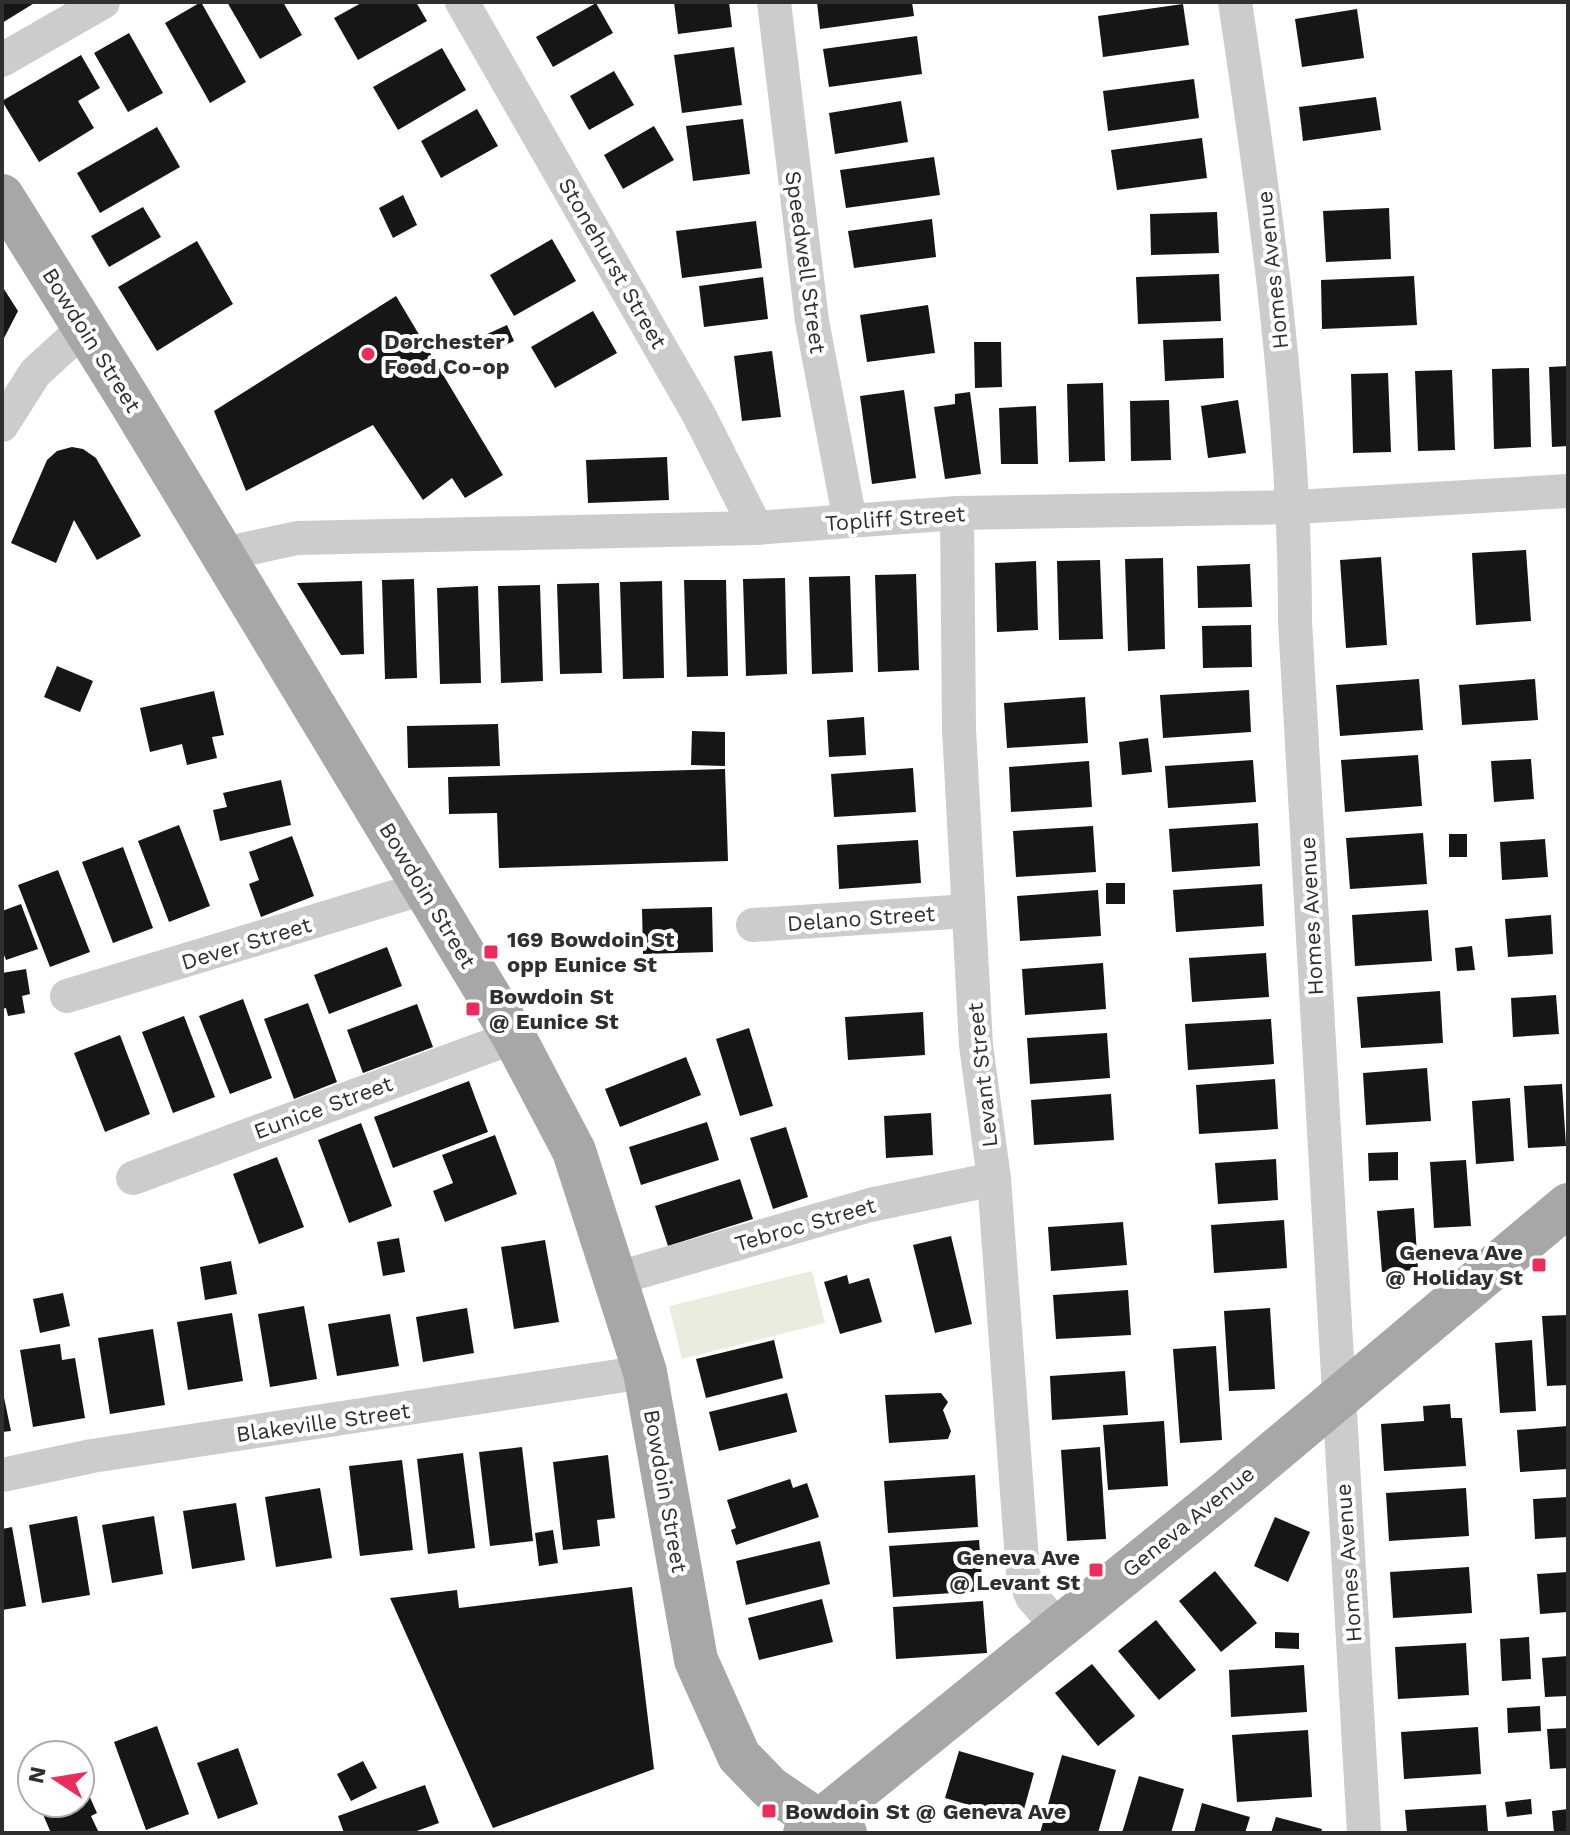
<svg xmlns="http://www.w3.org/2000/svg" width="1570" height="1835" font-family="'Work Sans',sans-serif">
<rect width="100%" height="100%" fill="#fff"/>
<polygon fill="#e8eddd" points="812,1271 825,1323 682,1359 669,1306"/>
<g fill="#161616">
<polygon points="2,2 36,2 2,23"/>
<polygon points="201,2 246,82 210,103 165,23"/>
<polygon points="227,2 283,2 302,35 260,59"/>
<polygon points="363,2 416,2 427,21 358,60 334,18"/>
<polygon points="674,2 729,2 732,27 678,34"/>
<polygon points="817,2 912,2 914,16 820,29"/>
<polygon points="596,3 613,33 553,67 536,37"/>
<polygon points="1183,4 1189,45 1103,57 1098,16"/>
<polygon points="1357,9 1364,58 1302,67 1295,19"/>
<polygon points="129,33 163,93 128,112 94,53"/>
<polygon points="917,36 922,74 829,87 823,49"/>
<polygon points="734,47 742,105 682,113 674,55"/>
<polygon points="442,48 466,90 398,130 373,87"/>
<polygon points="81,55 100,88 78,101 94,128 39,162 2,101"/>
<polygon points="614,71 634,105 589,130 570,96"/>
<polygon points="1194,79 1199,118 1108,131 1103,91"/>
<polygon points="1376,97 1381,130 1303,141 1299,107"/>
<polygon points="901,101 908,142 835,154 829,113"/>
<polygon points="477,109 498,146 441,178 421,141"/>
<polygon points="743,119 750,174 693,181 686,126"/>
<polygon points="654,126 674,160 623,189 604,155"/>
<polygon points="157,127 180,167 100,213 77,173"/>
<polygon points="1202,138 1207,178 1117,190 1111,150"/>
<polygon points="934,157 940,195 846,208 840,170"/>
<polygon points="403,195 417,225 393,238 379,208"/>
<polygon points="143,207 161,237 109,267 91,236"/>
<polygon points="1389,208 1391,259 1326,262 1323,211"/>
<polygon points="1217,212 1219,253 1151,255 1150,214"/>
<polygon points="932,219 936,257 854,268 848,231"/>
<polygon points="756,221 762,268 682,278 676,231"/>
<polygon points="552,239 576,281 514,316 490,275"/>
<polygon points="197,241 233,304 157,351 118,287"/>
<polygon points="1219,274 1221,321 1138,324 1136,277"/>
<polygon points="1414,276 1417,325 1322,329 1321,280"/>
<polygon points="763,277 768,319 704,327 699,286"/>
<polygon points="2,286 18,311 2,342"/>
<polygon points="396,296 503,475 465,498 452,478 423,500 373,425 246,491 214,411"/>
<polygon points="928,305 935,353 867,362 860,315"/>
<polygon points="593,311 617,353 555,388 531,347"/>
<polygon points="507,325 514,341 490,352 483,336"/>
<polygon points="1223,338 1224,378 1165,381 1163,340"/>
<polygon points="974,342 1001,342 1002,387 975,388"/>
<polygon points="772,351 781,417 742,421 734,356"/>
<polygon points="1568,366 1568,446 1552,447 1549,367"/>
<polygon points="1529,368 1531,447 1494,449 1492,369"/>
<polygon points="1452,370 1455,450 1418,451 1415,371"/>
<polygon points="1388,373 1391,452 1353,453 1351,374"/>
<polygon points="1103,383 1105,461 1069,462 1067,384"/>
<polygon points="904,390 916,478 872,484 860,396"/>
<polygon points="970,392 981,474 945,479 934,407 955,404 955,394"/>
<polygon points="1169,400 1171,460 1131,461 1130,401"/>
<polygon points="1238,400 1246,453 1208,458 1201,406"/>
<polygon points="1036,406 1038,464 1001,464 999,408"/>
<polygon points="72,447 83,449 96,458 141,536 97,560 74,520 56,563 11,543 47,460 57,451"/>
<polygon points="667,457 669,500 588,503 586,460"/>
<polygon points="1526,550 1531,621 1476,625 1472,553"/>
<polygon points="1381,557 1387,645 1346,648 1340,560"/>
<polygon points="1163,558 1165,649 1128,651 1125,559"/>
<polygon points="1100,560 1103,639 1059,640 1057,561"/>
<polygon points="1036,561 1038,630 997,632 995,563"/>
<polygon points="1250,564 1252,607 1198,608 1197,566"/>
<polygon points="916,574 919,670 878,672 875,575"/>
<polygon points="850,576 853,672 812,674 809,577"/>
<polygon points="785,578 787,674 746,676 743,579"/>
<polygon points="414,579 417,678 385,679 382,580"/>
<polygon points="684,580 726,580 728,676 687,677"/>
<polygon points="362,581 364,654 341,655 297,583"/>
<polygon points="662,581 664,678 623,679 620,582"/>
<polygon points="599,583 602,673 560,674 557,584"/>
<polygon points="540,585 543,681 501,683 498,586"/>
<polygon points="478,586 481,683 440,684 437,588"/>
<polygon points="1251,625 1252,667 1203,668 1202,626"/>
<polygon points="57,666 93,681 80,712 44,697"/>
<polygon points="1419,679 1423,730 1340,736 1336,685"/>
<polygon points="1535,679 1538,720 1462,725 1459,685"/>
<polygon points="1249,690 1251,732 1163,738 1160,695"/>
<polygon points="214,691 224,735 212,737 217,758 187,765 182,744 150,752 140,708"/>
<polygon points="1085,697 1088,743 1007,748 1004,703"/>
<polygon points="864,717 866,755 829,757 827,720"/>
<polygon points="498,724 500,766 408,768 407,726"/>
<polygon points="692,731 725,732 725,766 691,765"/>
<polygon points="1148,738 1152,772 1122,775 1119,742"/>
<polygon points="1418,755 1422,806 1345,812 1341,760"/>
<polygon points="1531,759 1534,799 1494,802 1491,761"/>
<polygon points="1253,760 1256,802 1168,808 1165,766"/>
<polygon points="1089,761 1092,807 1011,812 1009,767"/>
<polygon points="913,768 916,812 834,817 831,774"/>
<polygon points="725,769 728,861 499,868 497,813 449,814 448,777"/>
<polygon points="281,780 291,825 220,841 213,810 227,807 223,793"/>
<polygon points="1258,823 1260,866 1172,872 1169,829"/>
<polygon points="179,825 210,906 169,922 138,841"/>
<polygon points="1093,826 1096,872 1016,877 1013,831"/>
<polygon points="1423,833 1427,884 1350,889 1346,838"/>
<rect x="1449" y="834" width="18" height="23"/>
<polygon points="292,836 314,896 261,917 249,884 259,880 249,852"/>
<polygon points="1545,839 1548,877 1502,880 1500,842"/>
<polygon points="918,840 921,883 839,889 837,845"/>
<polygon points="123,847 153,928 113,943 82,862"/>
<polygon points="58,870 90,952 50,967 18,885"/>
<rect x="1106" y="883" width="19" height="21"/>
<polygon points="1262,884 1264,926 1176,932 1173,890"/>
<polygon points="1098,890 1101,936 1020,941 1017,896"/>
<polygon points="21,904 38,949 6,960 2,950 2,911"/>
<polygon points="712,907 713,952 643,954 642,909"/>
<polygon points="1428,910 1432,961 1355,966 1352,915"/>
<polygon points="1551,915 1553,954 1508,957 1505,919"/>
<polygon points="1472,946 1475,970 1457,971 1455,948"/>
<polygon points="387,947 402,986 329,1014 314,975"/>
<polygon points="1266,953 1269,997 1192,1002 1189,958"/>
<polygon points="1103,963 1106,1009 1025,1015 1022,969"/>
<polygon points="26,969 30,994 22,996 25,1013 8,1016 6,1008 2,1009 2,973"/>
<polygon points="1440,991 1443,1043 1361,1048 1357,997"/>
<polygon points="1556,995 1559,1034 1513,1037 1511,998"/>
<polygon points="243,999 272,1078 230,1094 199,1016"/>
<polygon points="308,1003 337,1082 294,1099 264,1019"/>
<polygon points="417,1004 433,1047 363,1073 347,1030"/>
<polygon points="923,1012 925,1055 848,1060 845,1017"/>
<polygon points="184,1016 215,1097 173,1113 142,1032"/>
<polygon points="1271,1019 1274,1064 1188,1070 1185,1024"/>
<polygon points="749,1028 773,1106 740,1116 716,1039"/>
<polygon points="1107,1033 1110,1078 1030,1084 1027,1038"/>
<polygon points="120,1035 150,1114 105,1132 74,1053"/>
<polygon points="686,1057 701,1095 620,1127 605,1089"/>
<polygon points="1427,1068 1431,1121 1366,1125 1363,1073"/>
<polygon points="1275,1079 1278,1129 1199,1134 1196,1085"/>
<polygon points="469,1081 488,1132 393,1168 374,1117"/>
<polygon points="1562,1084 1566,1146 1528,1148 1524,1086"/>
<polygon points="1111,1094 1114,1140 1034,1145 1031,1100"/>
<polygon points="1510,1098 1514,1161 1476,1164 1472,1101"/>
<polygon points="931,1113 933,1155 886,1158 884,1116"/>
<polygon points="707,1122 719,1160 641,1185 629,1147"/>
<polygon points="361,1123 392,1206 349,1223 318,1140"/>
<polygon points="786,1127 808,1197 773,1209 750,1138"/>
<polygon points="495,1135 517,1194 445,1222 433,1191 453,1183 442,1155"/>
<polygon points="1398,1152 1398,1180 1369,1181 1368,1153"/>
<polygon points="277,1157 304,1227 259,1244 233,1174"/>
<polygon points="1276,1159 1278,1200 1218,1204 1215,1163"/>
<polygon points="1466,1160 1471,1226 1434,1228 1430,1162"/>
<polygon points="740,1179 753,1219 668,1246 655,1206"/>
<polygon points="1414,1208 1418,1270 1382,1272 1377,1211"/>
<polygon points="1284,1220 1287,1268 1214,1273 1211,1225"/>
<polygon points="1123,1222 1127,1265 1051,1271 1048,1227"/>
<polygon points="951,1236 972,1324 935,1333 913,1245"/>
<polygon points="399,1238 405,1272 383,1276 377,1242"/>
<polygon points="545,1240 559,1322 514,1329 501,1247"/>
<polygon points="231,1261 237,1294 205,1300 200,1267"/>
<polygon points="847,1275 849,1284 869,1278 882,1322 840,1334 824,1282"/>
<polygon points="1128,1290 1131,1335 1056,1339 1053,1295"/>
<polygon points="63,1293 70,1326 40,1333 33,1299"/>
<polygon points="304,1306 317,1379 270,1387 258,1314"/>
<polygon points="467,1308 474,1353 423,1362 416,1317"/>
<polygon points="1270,1308 1275,1389 1229,1391 1224,1311"/>
<polygon points="232,1313 243,1381 188,1390 177,1322"/>
<polygon points="390,1314 399,1366 337,1376 328,1324"/>
<polygon points="1568,1315 1568,1385 1547,1386 1542,1316"/>
<polygon points="153,1329 165,1405 110,1414 98,1338"/>
<polygon points="774,1340 783,1378 706,1398 696,1359"/>
<polygon points="1532,1340 1536,1411 1500,1413 1495,1343"/>
<polygon points="60,1344 62,1360 75,1358 85,1418 33,1427 20,1350"/>
<polygon points="1216,1346 1222,1440 1180,1443 1173,1349"/>
<polygon points="1125,1371 1128,1415 1052,1420 1050,1376"/>
<polygon points="2,1388 11,1431 2,1432"/>
<polygon points="787,1393 797,1432 719,1451 709,1412"/>
<polygon points="941,1393 948,1402 943,1410 951,1431 948,1439 889,1443 885,1395"/>
<polygon points="1450,1404 1451,1418 1462,1418 1466,1466 1384,1471 1381,1424 1424,1421 1423,1406"/>
<polygon points="1164,1421 1168,1486 1108,1490 1103,1425"/>
<polygon points="1568,1426 1568,1469 1520,1472 1517,1430"/>
<polygon points="522,1447 533,1541 490,1546 479,1452"/>
<polygon points="1100,1447 1106,1539 1067,1541 1061,1450"/>
<polygon points="463,1453 475,1548 428,1554 417,1459"/>
<polygon points="608,1455 615,1518 597,1520 600,1546 563,1550 553,1462"/>
<polygon points="402,1460 413,1550 360,1556 349,1466"/>
<polygon points="975,1475 978,1527 888,1533 884,1481"/>
<polygon points="790,1479 793,1488 807,1483 819,1517 736,1545 731,1530 736,1528 727,1500"/>
<polygon points="320,1488 332,1558 276,1567 265,1497"/>
<polygon points="1466,1488 1469,1536 1389,1541 1386,1493"/>
<polygon points="1568,1497 1568,1537 1535,1539 1533,1499"/>
<polygon points="236,1503 245,1560 192,1569 183,1511"/>
<polygon points="77,1516 90,1595 42,1603 29,1525"/>
<polygon points="154,1516 163,1574 112,1583 102,1525"/>
<polygon points="1275,1517 1310,1532 1288,1582 1254,1566"/>
<polygon points="12,1527 26,1606 2,1610 2,1529"/>
<polygon points="553,1530 558,1563 539,1566 535,1533"/>
<polygon points="979,1540 983,1591 893,1597 889,1546"/>
<polygon points="820,1541 830,1584 746,1605 736,1561"/>
<polygon points="1469,1567 1472,1613 1393,1618 1390,1572"/>
<polygon points="1215,1571 1257,1623 1221,1652 1179,1601"/>
<polygon points="1568,1572 1568,1612 1540,1614 1537,1574"/>
<polygon points="632,1587 654,1769 493,1828 390,1598 457,1590 459,1608"/>
<polygon points="822,1599 833,1642 759,1660 748,1618"/>
<polygon points="983,1601 987,1653 896,1659 893,1607"/>
<polygon points="1156,1620 1196,1670 1159,1700 1118,1651"/>
<polygon points="1275,1632 1299,1633 1299,1649 1275,1648"/>
<polygon points="1529,1637 1531,1679 1502,1681 1500,1639"/>
<polygon points="1466,1643 1469,1695 1398,1699 1395,1647"/>
<polygon points="1568,1656 1568,1696 1545,1697 1542,1658"/>
<polygon points="1092,1664 1135,1716 1098,1746 1055,1693"/>
<polygon points="1304,1665 1307,1712 1231,1717 1229,1670"/>
<polygon points="1540,1706 1541,1731 1508,1733 1507,1708"/>
<polygon points="157,1726 189,1814 146,1830 114,1742"/>
<polygon points="1478,1727 1481,1774 1404,1779 1401,1732"/>
<polygon points="1568,1728 1568,1768 1550,1769 1547,1729"/>
<polygon points="1308,1730 1312,1797 1237,1802 1232,1735"/>
<polygon points="238,1748 258,1804 218,1819 197,1763"/>
<polygon points="959,1751 1034,1773 1021,1820 945,1798"/>
<polygon points="1062,1755 1116,1770 1098,1833 1040,1833"/>
<polygon points="363,1761 377,1788 351,1801 337,1774"/>
<polygon points="1139,1776 1184,1789 1171,1833 1122,1833"/>
<polygon points="425,1785 439,1823 411,1833 344,1833 338,1816"/>
<polygon points="80,1791 82,1796 88,1793 97,1813 91,1816 99,1833 51,1833 38,1803 80,1803"/>
<polygon points="1531,1799 1532,1814 1507,1817 1505,1802"/>
<polygon points="1202,1803 1250,1817 1245,1833 1194,1833"/>
<polygon points="1486,1805 1488,1833 1407,1833 1405,1810"/>
<polygon points="1568,1809 1568,1833 1554,1833 1552,1811"/>
<polygon points="1276,1817 1322,1829 1321,1833 1271,1833"/>
</g>
<g fill="none" stroke-linecap="round" stroke-linejoin="round">
<g stroke="#ccc" stroke-width="34">
<polyline points="462,2 699,415 756,528"/>
<polyline points="774,2 812,321 850,521"/>
<path d="M1235,2c31,206 60,411 60,619l69,1212"/>
<polyline points="2,60 103,2"/>
<polyline points="2,425 35,373 85,327"/>
<polyline points="957,513 959,729 976,1045 994,1179 1023,1574 1032,1597 1057,1626"/>
<polyline points="223,554 297,538 756,528 957,513 1295,507 1568,491"/>
<polyline points="753,925 968,911"/>
<polyline points="67,996 424,888"/>
<polyline points="133,1178 514,1037"/>
<polyline points="618,1278 870,1205 994,1179"/>
<polyline points="2,1475 92,1456 645,1372"/>
</g>
<g stroke="#a7a7a7" stroke-width="44">
<polyline points="2,196 130,401 514,1037 574,1151 645,1372 696,1660 739,1756 770,1788 820,1822 845,1833"/>
<polyline points="805,1833 1224,1494 1568,1205"/>
</g>
</g>
<g fill="#ea2e5b" stroke="#fff" stroke-width="3">
<circle cx="368" cy="354" r="8"/>
<rect x="483" y="944" width="16" height="16" rx="4"/>
<rect x="465" y="1001" width="16" height="16" rx="4"/>
<rect x="1531" y="1257" width="16" height="16" rx="4"/>
<rect x="1088" y="1562" width="16" height="16" rx="4"/>
<rect x="761" y="1803" width="16" height="16" rx="4"/>
</g>
<g text-anchor="middle" stroke-width="8" stroke-linejoin="round" paint-order="stroke">
<g font-size="22" fill="#2f2f2f" stroke="#fff">
<text transform="translate(806 262) rotate(82)" y="8">Speedwell Street</text>
<text transform="translate(613 263) rotate(60)" y="8">Stonehurst Street</text>
<text transform="translate(1272 270) rotate(-96)" y="8">Homes Avenue</text>
<text transform="translate(92 340) rotate(58)" y="8">Bowdoin Street</text>
<text transform="translate(895 518) rotate(-4)" y="8">Topliff Street</text>
<text transform="translate(428 895) rotate(59)" y="8">Bowdoin Street</text>
<text transform="translate(1311 916) rotate(-93)" y="8">Homes Avenue</text>
<text transform="translate(861 918) rotate(-4)" y="8">Delano Street</text>
<text transform="translate(246 943) rotate(-17)" y="8">Dever Street</text>
<text transform="translate(982 1075) rotate(-96)" y="8">Levant Street</text>
<text transform="translate(323 1107) rotate(-20)" y="8">Eunice Street</text>
<text transform="translate(805 1224) rotate(-16)" y="8">Tebroc Street</text>
<text transform="translate(323 1422) rotate(-8)" y="8">Blakeville Street</text>
<text transform="translate(666 1491) rotate(80)" y="8">Bowdoin Street</text>
<text transform="translate(1188 1521) rotate(-39)" y="8">Geneva Avenue</text>
<text transform="translate(1348 1563) rotate(-94)" y="8">Homes Avenue</text>
</g>
<g font-size="22" font-weight="bold" fill="#2f2f2f" stroke="#fff" text-anchor="start">
<text x="384" y="349">Dorchester<tspan x="384" dy="25">Food Co-op</tspan></text>
<text x="507" y="947">169 Bowdoin St<tspan x="507" dy="25">opp Eunice St</tspan></text>
<text x="489" y="1004">Bowdoin St<tspan x="489" dy="25">@ Eunice St</tspan></text>
<text x="1523" y="1260" text-anchor="end">Geneva Ave<tspan x="1523" dy="25">@ Holiday St</tspan></text>
<text x="1080" y="1565" text-anchor="end">Geneva Ave<tspan x="1080" dy="25">@ Levant St</tspan></text>
<text x="785" y="1819">Bowdoin St @ Geneva Ave</text>
</g>
</g>
<rect width="1570" height="1835" fill="none" stroke="#2f2f2f" stroke-width="8"/>
<g transform="translate(56 1779) rotate(282)"><circle r="38" fill="#ffffff" stroke="#acacac" stroke-width="2"/>
<path d="M0-6L14 30L0 20L-14 30Z" fill="#ea2e5b"/>
<text y="-12" font-size="22" font-weight="bold" text-anchor="middle" fill="#2f2f2f">N</text>
</g>
</svg>
